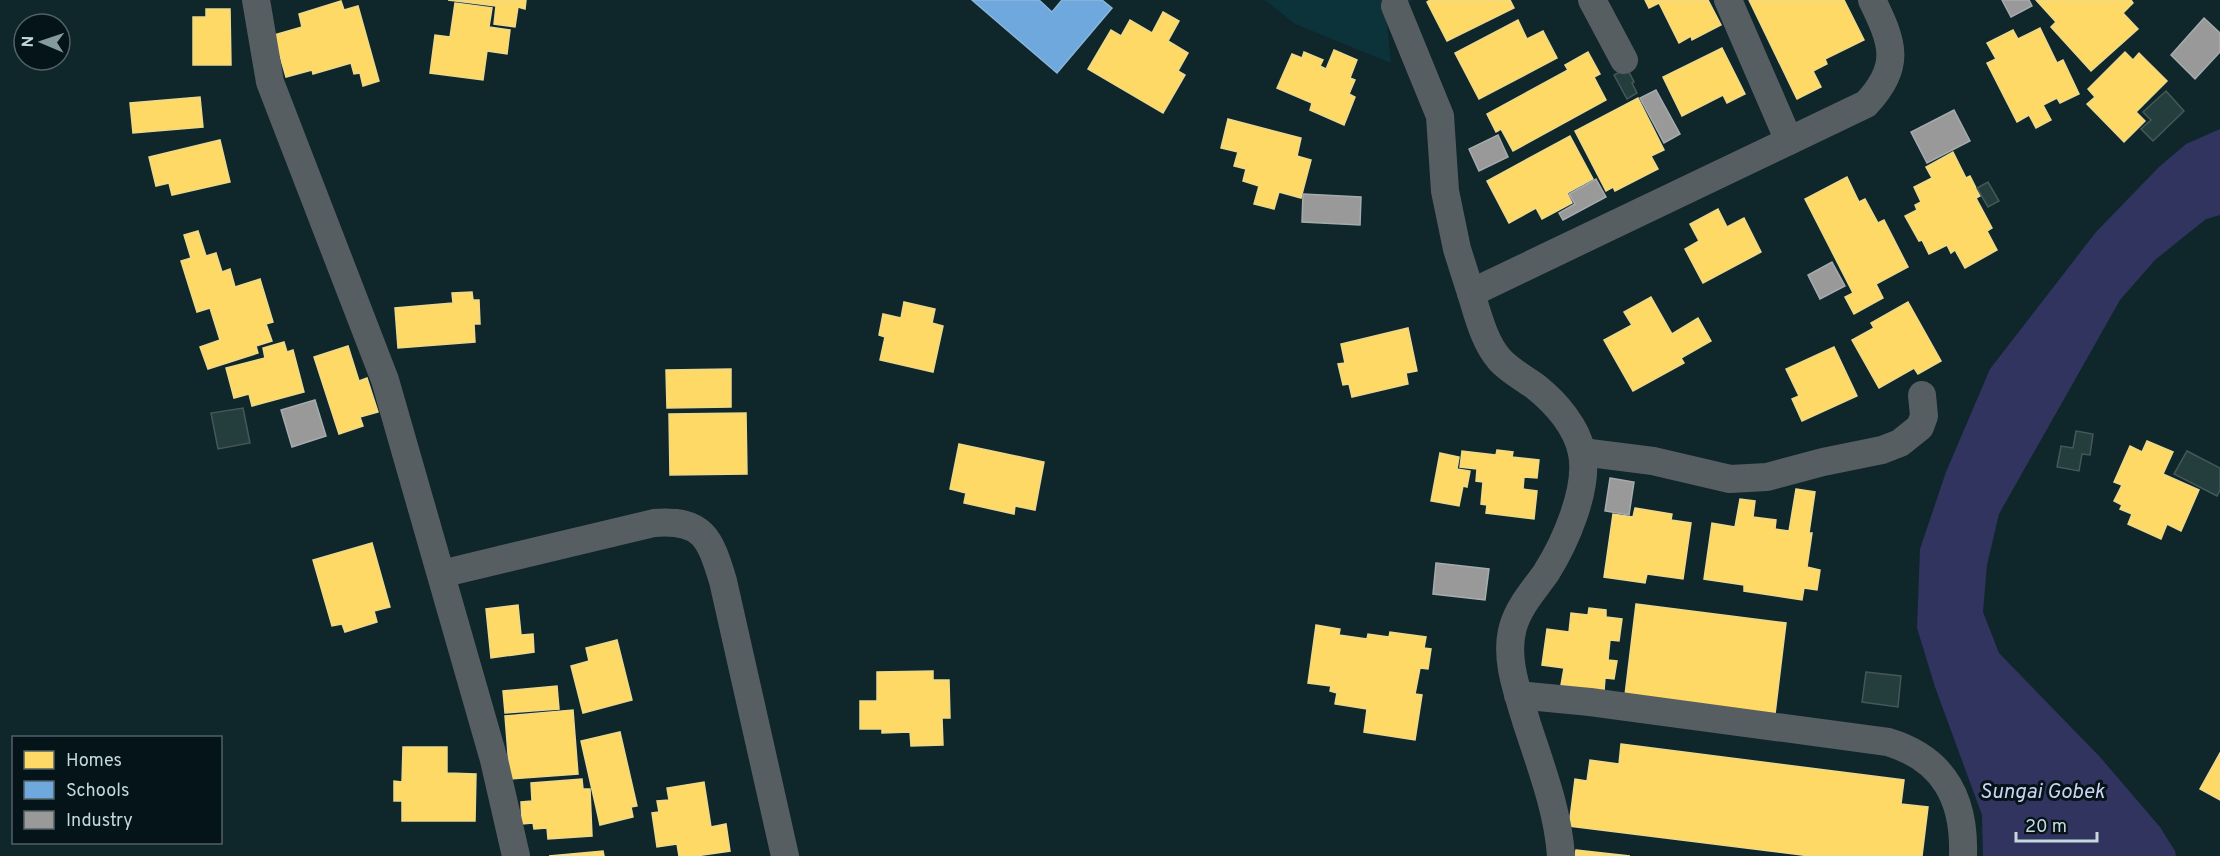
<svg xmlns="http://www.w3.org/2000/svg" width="2220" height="856" font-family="Overpass,sans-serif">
<rect width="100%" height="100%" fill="#0f262b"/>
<polygon fill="#0c323a" points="1265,0 1413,0 1386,16 1391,63 1295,24"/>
<polygon fill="#31345e" points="2220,129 2220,215 2206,219 2155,260 2120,300 1999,514 1987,565 1983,612 1999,653 2100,757 2160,827 2175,851 2176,856 1983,856 1982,815 1935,687 1917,628 1920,549 1946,472 1990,369 2096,232 2159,167 2186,144"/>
<g fill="#ffd966" stroke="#edd98a" stroke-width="1.5">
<polygon points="448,0 526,0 525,9 518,7 515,27 494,24 496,6"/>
<polygon points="1430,0 1510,0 1514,8 1447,41 1427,2"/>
<polygon points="1645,0 1708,0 1721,25 1692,40 1691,36 1679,43 1659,3 1649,8"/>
<polygon points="1749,0 1844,0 1864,40 1825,59 1827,64 1813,71 1821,87 1797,99"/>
<polygon points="2036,0 2131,0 2133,3 2123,13 2138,29 2091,71 2051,27 2056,22"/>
<polygon points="341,1 344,10 358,6 379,81 363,86 360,73 354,74 351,63 313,74 312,70 286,77 274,35 302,27 299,14"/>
<polygon points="455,3 492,8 489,27 510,30 507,54 487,51 483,80 430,73 435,35 450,37"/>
<polygon points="206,9 230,9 231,65 193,65 193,17 206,17"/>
<polygon points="1163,12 1179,21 1168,41 1188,53 1178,71 1185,75 1163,113 1088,69 1111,30 1121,36 1130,20 1152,33"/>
<polygon points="1518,20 1527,39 1543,31 1557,58 1479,99 1455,53"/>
<polygon points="2040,28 2057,63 2063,60 2079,94 2060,103 2057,98 2043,105 2051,120 2036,128 2029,115 2017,122 1987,63 1996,59 1987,43 2013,30 2018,39"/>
<polygon points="1722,48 1745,94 1727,103 1723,95 1682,116 1663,77"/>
<polygon points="1334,50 1357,60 1350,78 1355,80 1349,94 1355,97 1344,125 1310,110 1312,103 1277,88 1292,54 1302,58 1304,52 1323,60 1320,66 1326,69"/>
<polygon points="1588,52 1600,74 1594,77 1606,100 1513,151 1501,129 1496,132 1487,114 1568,70 1565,65"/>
<polygon points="2125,52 2133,60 2139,53 2167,81 2136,112 2145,121 2124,142 2087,104 2095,97 2088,89"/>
<polygon points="200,97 203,127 133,133 130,103"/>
<polygon points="1638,98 1664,150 1651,156 1658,169 1615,191 1613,187 1606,191 1575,131"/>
<polygon points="1228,119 1301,138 1297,156 1311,160 1301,198 1279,192 1274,209 1254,204 1259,186 1243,181 1246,169 1234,166 1238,152 1221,148"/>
<polygon points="1570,136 1593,179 1567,193 1572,203 1542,219 1536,208 1509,223 1487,181"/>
<polygon points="220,140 230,182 172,195 169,183 156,186 149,157"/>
<polygon points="1953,152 1966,178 1970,176 1980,196 1976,198 1992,228 1987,231 1997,250 1965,268 1955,250 1951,253 1947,245 1929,254 1922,240 1919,241 1905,216 1917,210 1915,205 1921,202 1914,187 1932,178 1926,167"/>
<polygon points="1847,177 1859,202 1865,199 1878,223 1884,220 1908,267 1876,284 1883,298 1854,314 1845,297 1853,293 1805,199"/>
<polygon points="1718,209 1727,227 1744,218 1761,252 1703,283 1685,249 1699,241 1690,224"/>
<polygon points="198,231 206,256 216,253 222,272 230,269 235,287 260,279 273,322 266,324 272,341 256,346 258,353 208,369 200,347 220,340 210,308 197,312 181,261 191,258 184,235"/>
<polygon points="472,292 473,300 479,300 480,324 474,324 475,342 398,348 395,308 453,303 452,293"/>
<polygon points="1651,297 1672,334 1698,318 1711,341 1681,358 1684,363 1633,391 1604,340 1632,325 1624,312"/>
<polygon points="904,302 935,309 932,323 943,326 933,372 880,360 885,337 879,335 883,314 901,318"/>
<polygon points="1908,302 1941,361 1918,374 1914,368 1879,388 1852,340 1874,328 1871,323"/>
<polygon points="1408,328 1417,371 1406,373 1408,384 1352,397 1349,384 1343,385 1338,364 1345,363 1341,344"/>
<polygon points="284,342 287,352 293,350 304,392 252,406 249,394 234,398 226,368 265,358 263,348"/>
<polygon points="348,346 359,381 367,378 378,412 360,417 363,426 339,434 314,357"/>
<polygon points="1834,347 1857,396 1802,421 1792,399 1799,396 1786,369"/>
<polygon points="731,369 731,407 667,408 666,370"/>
<polygon points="746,413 747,474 670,475 669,414"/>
<polygon points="2147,441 2173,452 2163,474 2199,490 2181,531 2167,524 2161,539 2128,524 2132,514 2120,509 2122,505 2114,501 2122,485 2114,482 2130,446 2142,452"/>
<polygon points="959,444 1044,462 1035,510 1015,506 1014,514 964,503 966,493 950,489"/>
<polygon points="1497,450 1513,452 1512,457 1539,460 1537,478 1524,477 1523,489 1537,491 1534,519 1486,513 1487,505 1481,504 1483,482 1476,481 1477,469 1460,467 1462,451 1496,455"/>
<polygon points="1440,453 1459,457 1457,469 1470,471 1467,487 1463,486 1459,506 1431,501"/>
<polygon points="1796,489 1815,492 1809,533 1812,533 1807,567 1820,570 1817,590 1804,588 1802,600 1744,591 1744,585 1704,579 1712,523 1735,527 1740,499 1755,501 1753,517 1776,520 1775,529 1789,531"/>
<polygon points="1635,508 1672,514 1671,520 1691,523 1683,579 1647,574 1645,583 1604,577 1613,514 1633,517"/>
<polygon points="372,543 390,607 374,611 377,622 345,632 342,624 332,626 313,560"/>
<polygon points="1636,604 1786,623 1775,714 1625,695"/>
<polygon points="518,605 521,635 533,634 534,652 491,658 486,609"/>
<polygon points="1589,608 1606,610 1606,617 1622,619 1619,641 1610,640 1608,660 1617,661 1614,679 1605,678 1604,691 1561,685 1564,668 1542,665 1547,629 1569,632 1571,613 1588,615"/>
<polygon points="1316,625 1340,629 1339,635 1367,639 1368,634 1389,637 1390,632 1426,637 1424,648 1431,649 1428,669 1420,668 1415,694 1422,695 1415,740 1364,732 1367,709 1335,704 1337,693 1330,691 1331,686 1308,683"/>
<polygon points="617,640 632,700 583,713 571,666 589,661 586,648"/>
<polygon points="933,671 933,680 949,680 950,718 942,718 943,745 911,746 910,732 882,733 882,729 860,729 860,701 877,701 877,672"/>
<polygon points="557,686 559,709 505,713 503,691"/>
<polygon points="573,710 578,774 510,779 505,716"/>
<polygon points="620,732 637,806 631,807 633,817 600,825 581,741"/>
<polygon points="1621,744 1904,780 1901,804 1928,807 1922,856 1810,856 1569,826 1575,779 1587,781 1590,760 1619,764"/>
<polygon points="403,747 447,747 447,773 476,774 475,821 402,821 402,801 394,801 394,781 402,782"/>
<polygon points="2220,753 2220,800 2200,789"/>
<polygon points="582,779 583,789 590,789 592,836 548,839 547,828 534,829 533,823 522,824 521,802 532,801 531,783"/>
<polygon points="704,782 711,827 726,824 730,851 696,856 679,856 677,844 657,847 652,813 659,812 657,801 669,800 667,788"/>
<polygon points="1576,850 1630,856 1575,856"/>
<polygon points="603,851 604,856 549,856"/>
</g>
<polygon fill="#6fa8dc" stroke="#88b6dc" stroke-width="1.5" points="972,0 1039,0 1052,12 1062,0 1102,0 1112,8 1057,73"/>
<g fill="#999" stroke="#a6acad" stroke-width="1.5">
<polygon points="2002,0 2029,0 2032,6 2011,17"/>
<polygon points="2204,18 2220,33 2220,52 2195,79 2171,55"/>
<polygon points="1656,90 1680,134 1664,143 1640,98"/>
<polygon points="1954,110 1970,141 1927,163 1911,132"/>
<polygon points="1498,135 1508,157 1479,171 1469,149"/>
<polygon points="1596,179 1606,197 1563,220 1559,213 1575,204 1569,194"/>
<polygon points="1303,194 1361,197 1360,225 1302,222"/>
<polygon points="1832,262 1845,286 1820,299 1808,275"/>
<polygon points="315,400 326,436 292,447 281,410"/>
<polygon points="1610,478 1634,482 1629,515 1605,511"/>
<polygon points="1436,563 1489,569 1485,600 1433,594"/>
</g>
<g fill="#233e3d" stroke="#455858" stroke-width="1.5">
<polygon points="1627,68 1634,82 1632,83 1637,93 1627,99 1614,75"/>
<polygon points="2166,91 2184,111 2153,141 2141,129 2151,120 2143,112"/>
<polygon points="1988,182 1999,201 1988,207 1977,188"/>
<polygon points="243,408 250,443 218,449 211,413"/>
<polygon points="2076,431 2093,434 2090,455 2082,454 2079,471 2057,467 2061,446 2073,448"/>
<polygon points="2187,451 2220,468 2220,490 2217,496 2174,474"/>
<polygon points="1866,672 1901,676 1898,707 1862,702"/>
</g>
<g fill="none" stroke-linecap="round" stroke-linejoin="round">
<g stroke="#575e61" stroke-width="28">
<polyline points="256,0 270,82 385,380 494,760 516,856"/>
<polyline points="1592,0 1624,60"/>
<polyline points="1728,0 1789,141"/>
<polyline points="1395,6 1440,116 1445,191 1457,249 1471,293"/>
<polyline points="1582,452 1653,461 1730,479 1767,477 1823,462 1882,450 1900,443 1920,427 1924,416 1922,395"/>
<path d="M441,574l213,-51c49,-4 56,15 69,58l62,275"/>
<path d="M1518,695l72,7 298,40c56,17 77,57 75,114"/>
<path d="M1561,856c-3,-45 -20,-89 -34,-132 -9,-31 -23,-65 -14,-97 6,-21 21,-37 33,-54 19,-30 43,-84 36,-120 -5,-26 -26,-50 -46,-66 -12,-9 -26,-16 -36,-27 -16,-18 -22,-45 -29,-67l395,-189c36,-38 27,-61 6,-104"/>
</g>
</g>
<g text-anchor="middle" stroke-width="6" stroke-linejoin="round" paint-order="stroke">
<g font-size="21" font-style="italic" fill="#ced1f1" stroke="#051418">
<text x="2042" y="798">Sungai Gobek</text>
</g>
</g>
<rect x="12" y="736" width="210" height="108" fill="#051418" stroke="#516267" stroke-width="1.5"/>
<rect x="24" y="751" width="30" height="18" fill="#ffd966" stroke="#516267" stroke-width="1.5"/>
<text x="66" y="766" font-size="18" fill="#c4d8dd">Homes</text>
<rect x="24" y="781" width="30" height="18" fill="#6fa8dc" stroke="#516267" stroke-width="1.5"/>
<text x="66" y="796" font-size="18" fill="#c4d8dd">Schools</text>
<rect x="24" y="811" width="30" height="18" fill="#999999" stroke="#516267" stroke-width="1.5"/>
<text x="66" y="826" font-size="18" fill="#c4d8dd">Industry</text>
<g transform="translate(42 42) rotate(272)"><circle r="28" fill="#051418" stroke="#516267" stroke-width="1.5"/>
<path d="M0-4.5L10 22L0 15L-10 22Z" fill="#859a9f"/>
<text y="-9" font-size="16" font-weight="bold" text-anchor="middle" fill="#c4d8dd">N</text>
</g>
<path d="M2016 832v9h81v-9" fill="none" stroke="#c4d8dd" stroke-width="3"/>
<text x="2025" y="832" font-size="18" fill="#c4d8dd" stroke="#051418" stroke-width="4.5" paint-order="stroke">20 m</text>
</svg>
